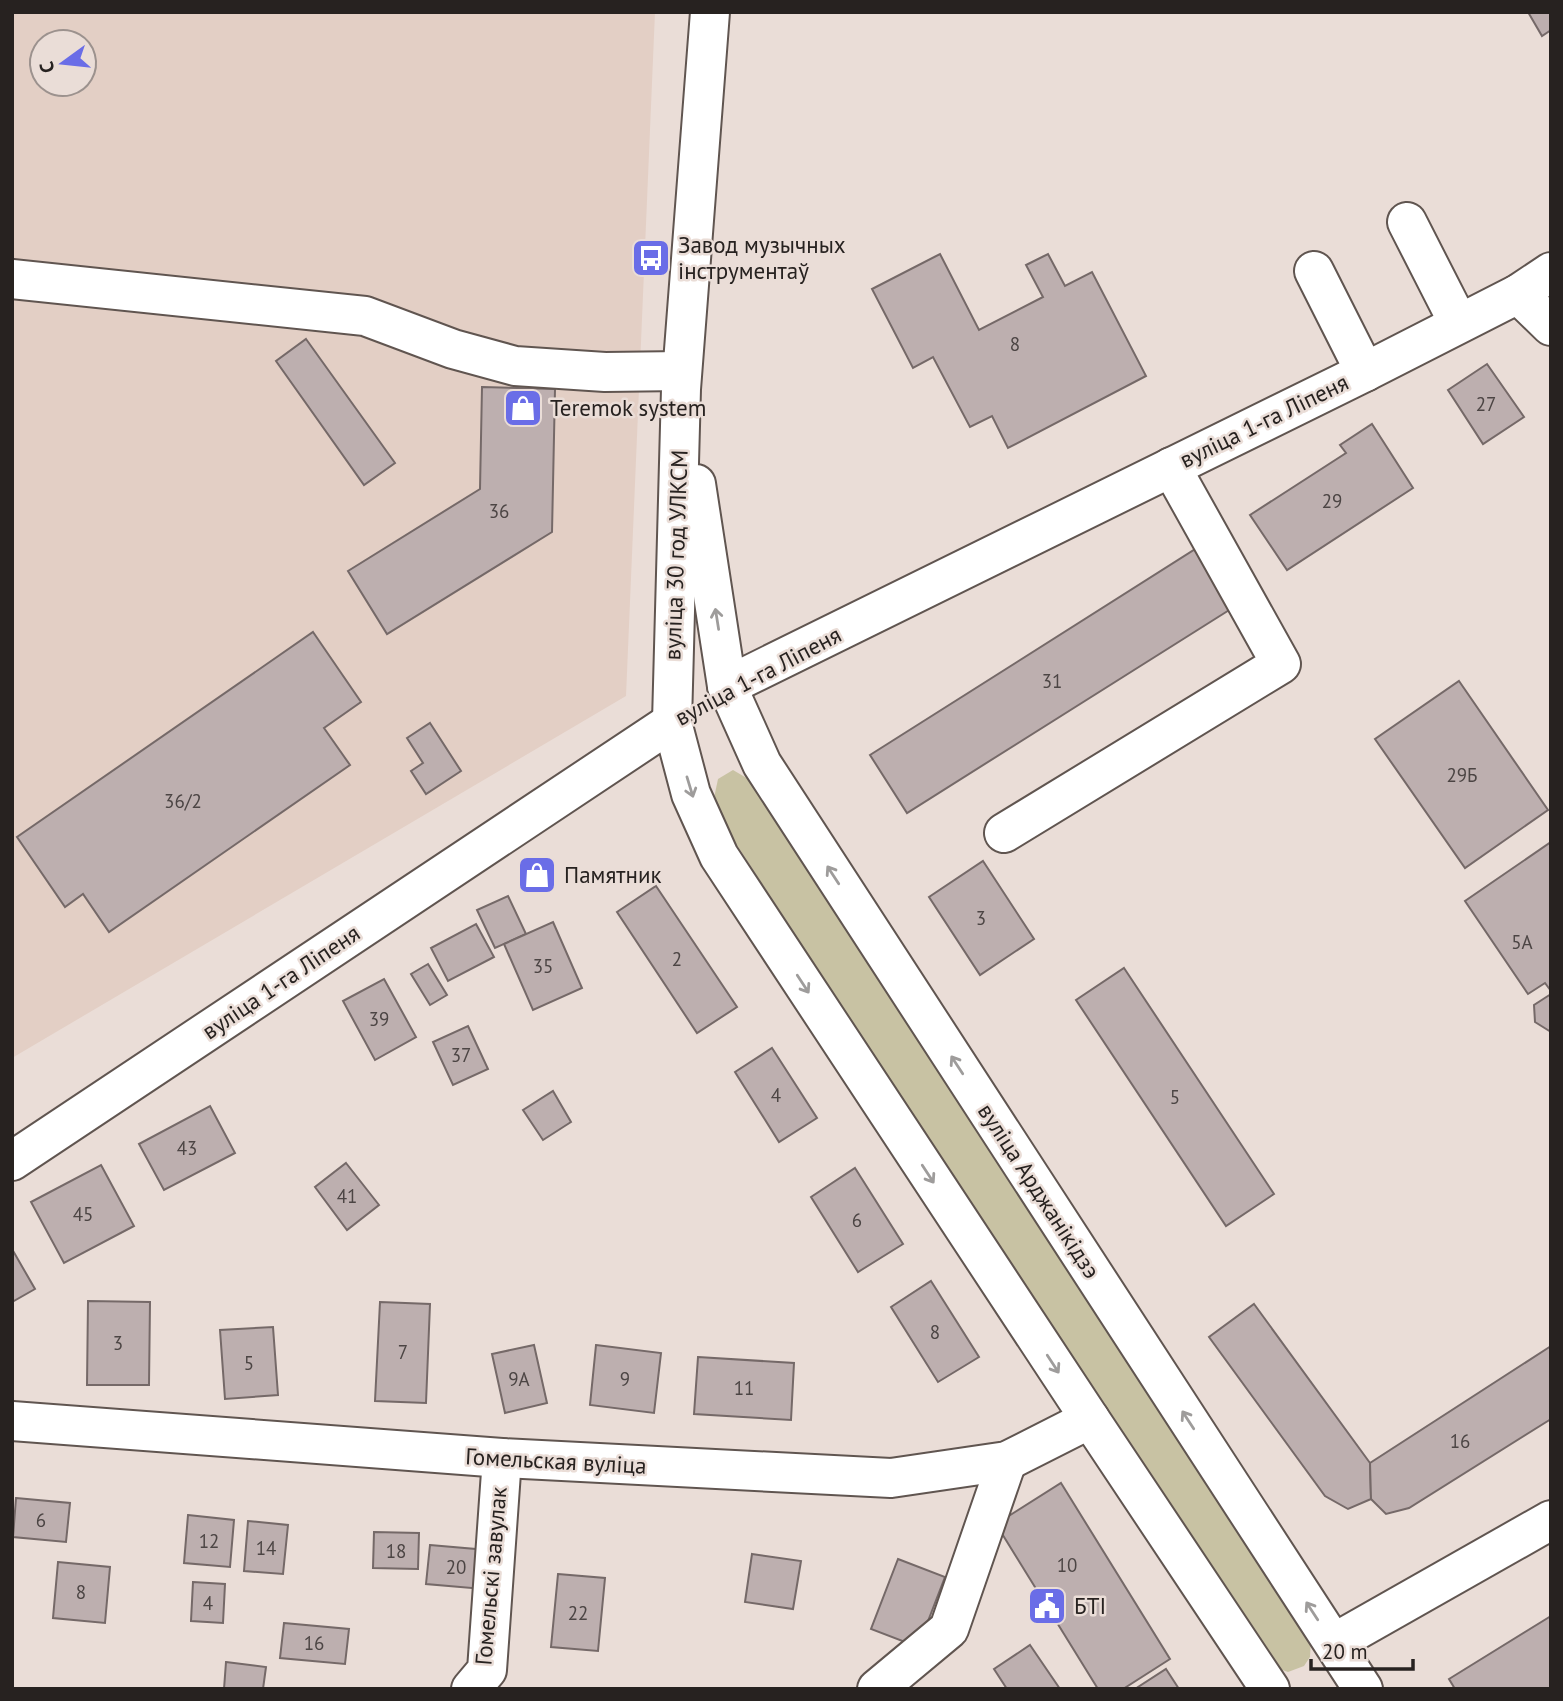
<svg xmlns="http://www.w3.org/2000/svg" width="1563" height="1701" font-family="'PT Sans',sans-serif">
<rect width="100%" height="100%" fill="#eaddd7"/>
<path fill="#e3cfc5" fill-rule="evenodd" d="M12,12h643l-29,684 -614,362zM42,42h42v42h-42z"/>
<polygon fill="#c8c2a3" points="733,770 750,780 1311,1639 1310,1657 1304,1666 1288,1672 1271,1666 720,819 714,798 718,779"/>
<g fill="#bdafaf" stroke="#756968" stroke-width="2">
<polygon points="1528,12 1551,12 1551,30 1542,36"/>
<polygon points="940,254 979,330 1043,297 1026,265 1048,254 1065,286 1092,272 1146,376 1008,448 992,416 970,427 933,357 913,368 872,289"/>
<polygon points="306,339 395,463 364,485 276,361"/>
<polygon points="1487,364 1524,417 1483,444 1448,390"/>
<polygon points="482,387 555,389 552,532 387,634 348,571 480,489"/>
<polygon points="1372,424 1413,488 1287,570 1250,515 1346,453 1340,445"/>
<polygon points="1197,548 1234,607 907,813 870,755"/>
<polygon points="313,632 361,702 324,728 350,765 109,932 83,894 65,907 17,837"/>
<polygon points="1459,681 1548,810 1465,868 1375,739"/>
<polygon points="430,723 461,771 426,794 411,771 423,763 407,738"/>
<polygon points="1551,842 1551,991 1545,983 1528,994 1465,901"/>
<polygon points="983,861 1034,939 980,975 929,897"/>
<polygon points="656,886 737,1007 697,1033 617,912"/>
<polygon points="508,896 526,934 495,948 477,910"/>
<polygon points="553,922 582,988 533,1010 504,944"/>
<polygon points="476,924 494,957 448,981 431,948"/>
<polygon points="428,964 447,995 430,1005 411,974"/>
<polygon points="1124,968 1274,1194 1226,1226 1076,1000"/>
<polygon points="384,979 416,1037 375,1060 343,1001"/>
<polygon points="1551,994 1551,1032 1535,1022 1534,1005"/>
<polygon points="468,1026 488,1069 453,1085 433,1042"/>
<polygon points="772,1048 817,1118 779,1142 735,1072"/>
<polygon points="553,1091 571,1122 543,1140 523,1110"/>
<polygon points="210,1106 235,1153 164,1190 139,1144"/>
<polygon points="346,1163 379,1205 347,1230 315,1187"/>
<polygon points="101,1165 134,1226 64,1263 31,1202"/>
<polygon points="855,1168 903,1244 858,1272 811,1197"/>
<polygon points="12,1249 35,1289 12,1302"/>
<polygon points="931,1281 979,1357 938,1382 891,1307"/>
<polygon points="88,1301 150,1302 149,1385 87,1385"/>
<polygon points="380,1302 430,1304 426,1403 375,1401"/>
<polygon points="1254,1304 1370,1463 1371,1499 1348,1509 1325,1496 1209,1337"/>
<polygon points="273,1327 278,1395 225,1399 220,1330"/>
<polygon points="534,1345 547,1403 505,1413 492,1354"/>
<polygon points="596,1345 661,1353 654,1413 590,1405"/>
<polygon points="1551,1346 1551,1419 1409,1508 1386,1514 1371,1499 1370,1463"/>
<polygon points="698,1357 794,1363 791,1420 694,1414"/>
<polygon points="1061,1483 1170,1659 1123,1689 1098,1689 996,1524"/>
<polygon points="16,1498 70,1503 66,1542 13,1537"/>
<polygon points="188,1515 234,1520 230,1567 184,1563"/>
<polygon points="248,1521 288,1525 283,1574 244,1571"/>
<polygon points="374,1532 419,1533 418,1569 373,1568"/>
<polygon points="430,1545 487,1550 483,1589 426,1584"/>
<polygon points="752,1554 801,1561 793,1609 745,1602"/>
<polygon points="898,1559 945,1577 918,1647 871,1629"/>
<polygon points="58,1562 110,1567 105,1623 53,1618"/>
<polygon points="558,1574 605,1578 598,1651 551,1647"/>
<polygon points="193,1582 225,1584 223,1623 191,1621"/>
<polygon points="1551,1616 1551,1689 1455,1689 1449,1679"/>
<polygon points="284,1623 349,1629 345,1664 280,1658"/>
<polygon points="1030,1645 1060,1689 1007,1689 994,1669"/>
<polygon points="226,1662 266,1667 263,1689 224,1689"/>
<polygon points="1166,1669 1179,1689 1135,1689"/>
</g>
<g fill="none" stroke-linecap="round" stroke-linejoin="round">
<defs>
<g id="minor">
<polyline points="1407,222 1458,322"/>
<polyline points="1314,271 1365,372"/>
<polyline points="12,279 365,316 453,349 515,366 605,372 682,371"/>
<polyline points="1518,294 1551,326"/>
<polyline points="727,686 1365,372 1518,294 1551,272"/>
<polyline points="1004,833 1281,664 1171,467"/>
<polyline points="12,1161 672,722"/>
<polyline points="12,1421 502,1458 891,1478 1007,1461 1090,1419"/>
<polyline points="1334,1643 1551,1520"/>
<polyline points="471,1689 487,1670 502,1458"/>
<polyline points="877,1689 949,1629 1007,1461"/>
</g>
<g id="major">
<polyline points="710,12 681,389 672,722 691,794 719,856 1090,1419 1270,1689"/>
<polyline points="696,484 727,686 762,764 1363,1689"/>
</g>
</defs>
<use href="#minor" stroke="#605550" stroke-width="42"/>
<use href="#major" stroke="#605550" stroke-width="42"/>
<use href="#minor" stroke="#fff" stroke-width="38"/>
<use href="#major" stroke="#fff" stroke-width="38"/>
</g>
<defs><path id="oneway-shaft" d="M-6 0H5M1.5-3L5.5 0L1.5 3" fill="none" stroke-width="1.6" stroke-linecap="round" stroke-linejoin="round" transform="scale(1.75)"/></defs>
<g stroke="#9e9c9b">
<use href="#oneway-shaft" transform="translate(717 619) rotate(-99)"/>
<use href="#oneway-shaft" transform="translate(690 787) rotate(73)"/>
<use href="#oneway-shaft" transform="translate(833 875) rotate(-123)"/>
<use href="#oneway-shaft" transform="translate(803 984) rotate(57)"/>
<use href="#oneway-shaft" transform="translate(957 1065) rotate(-123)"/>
<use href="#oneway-shaft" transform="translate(928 1174) rotate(57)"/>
<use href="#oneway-shaft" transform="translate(1053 1364) rotate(57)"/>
<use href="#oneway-shaft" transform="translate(1188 1420) rotate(-123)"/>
<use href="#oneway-shaft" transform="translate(1312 1611) rotate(-123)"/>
</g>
<defs>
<symbol id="bus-square" viewBox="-11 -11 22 22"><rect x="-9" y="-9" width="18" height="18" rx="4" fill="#6a6de7" stroke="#eaddd7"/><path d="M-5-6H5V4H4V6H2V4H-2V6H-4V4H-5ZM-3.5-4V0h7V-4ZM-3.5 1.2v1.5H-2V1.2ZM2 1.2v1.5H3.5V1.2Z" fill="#fff"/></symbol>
<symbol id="shop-square" viewBox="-11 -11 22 22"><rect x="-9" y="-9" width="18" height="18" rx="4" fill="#6a6de7" stroke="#eaddd7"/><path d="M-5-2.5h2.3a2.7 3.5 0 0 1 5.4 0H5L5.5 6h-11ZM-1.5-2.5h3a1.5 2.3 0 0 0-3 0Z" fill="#fff"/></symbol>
<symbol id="civic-square" viewBox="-11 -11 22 22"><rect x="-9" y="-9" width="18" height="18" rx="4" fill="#6a6de7" stroke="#eaddd7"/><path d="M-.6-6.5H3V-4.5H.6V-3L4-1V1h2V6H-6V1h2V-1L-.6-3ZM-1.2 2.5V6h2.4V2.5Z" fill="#fff"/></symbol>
</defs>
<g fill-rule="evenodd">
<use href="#bus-square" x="629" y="236" width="44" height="44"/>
<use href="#shop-square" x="501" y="386" width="44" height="44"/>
<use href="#shop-square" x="515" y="853" width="44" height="44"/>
<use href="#civic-square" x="1025" y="1584" width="44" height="44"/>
</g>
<g text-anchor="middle" stroke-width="5" stroke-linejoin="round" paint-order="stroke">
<g font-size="19" fill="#4c4544">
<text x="1015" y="351">8</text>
<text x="1486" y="411">27</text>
<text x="1332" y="508">29</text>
<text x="499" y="518">36</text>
<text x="1052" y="688">31</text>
<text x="1462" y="782">29Б</text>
<text x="183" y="808">36/2</text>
<text x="981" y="925">3</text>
<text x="1522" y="949">5А</text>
<text x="677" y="966">2</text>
<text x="543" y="973">35</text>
<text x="379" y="1026">39</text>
<text x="461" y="1062">37</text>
<text x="776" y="1102">4</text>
<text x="1175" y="1104">5</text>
<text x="187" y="1155">43</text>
<text x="347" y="1203">41</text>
<text x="83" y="1221">45</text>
<text x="857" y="1227">6</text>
<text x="935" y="1339">8</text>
<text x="118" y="1350">3</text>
<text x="403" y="1359">7</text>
<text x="249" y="1370">5</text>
<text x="519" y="1386">9А</text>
<text x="625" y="1386">9</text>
<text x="744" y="1395">11</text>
<text x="1460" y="1448">16</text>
<text x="41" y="1527">6</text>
<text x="209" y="1548">12</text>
<text x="266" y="1555">14</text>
<text x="396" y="1558">18</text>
<text x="1067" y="1572">10</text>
<text x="456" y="1574">20</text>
<text x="81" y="1599">8</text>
<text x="208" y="1610">4</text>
<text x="578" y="1620">22</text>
<text x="314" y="1650">16</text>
</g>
<g font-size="23" fill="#272220" stroke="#eaddd7" text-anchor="start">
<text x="678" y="253">Завод музычных<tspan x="678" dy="26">інструментаў</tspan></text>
<text x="550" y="416">Teremok system</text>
<text x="564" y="883">Памятник</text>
<text x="1074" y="1614">БТІ</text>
</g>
<g font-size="23" fill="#272220" stroke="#eaddd7">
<text transform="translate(1264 421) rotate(-26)" y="8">вуліца 1-га Ліпеня</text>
<text transform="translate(676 555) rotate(-88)" y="8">вуліца 30 год УЛКСМ</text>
<text transform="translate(758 676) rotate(-28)" y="8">вуліца 1-га Ліпеня</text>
<text transform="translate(281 982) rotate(-34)" y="8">вуліца 1-га Ліпеня</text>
<text transform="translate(1039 1191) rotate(57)" y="8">вуліца Арджанікідзэ</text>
<text transform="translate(556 1461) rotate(3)" y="8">Гомельская вуліца</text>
<text transform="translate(491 1576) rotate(-85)" y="8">Гомельскі завулак</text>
</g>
</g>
<rect width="1563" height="1701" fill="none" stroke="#272220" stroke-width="28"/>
<g transform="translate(63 63) rotate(255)"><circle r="33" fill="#eaddd7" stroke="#9c928e" stroke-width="2"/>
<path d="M0-5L12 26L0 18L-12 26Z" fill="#6a6de7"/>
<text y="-10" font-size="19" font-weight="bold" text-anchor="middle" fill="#272220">С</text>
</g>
<path d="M1311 1659v10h102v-10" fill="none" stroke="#272220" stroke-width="3.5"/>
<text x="1322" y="1659" font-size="21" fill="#272220" stroke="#eaddd7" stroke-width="5" paint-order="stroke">20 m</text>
</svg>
